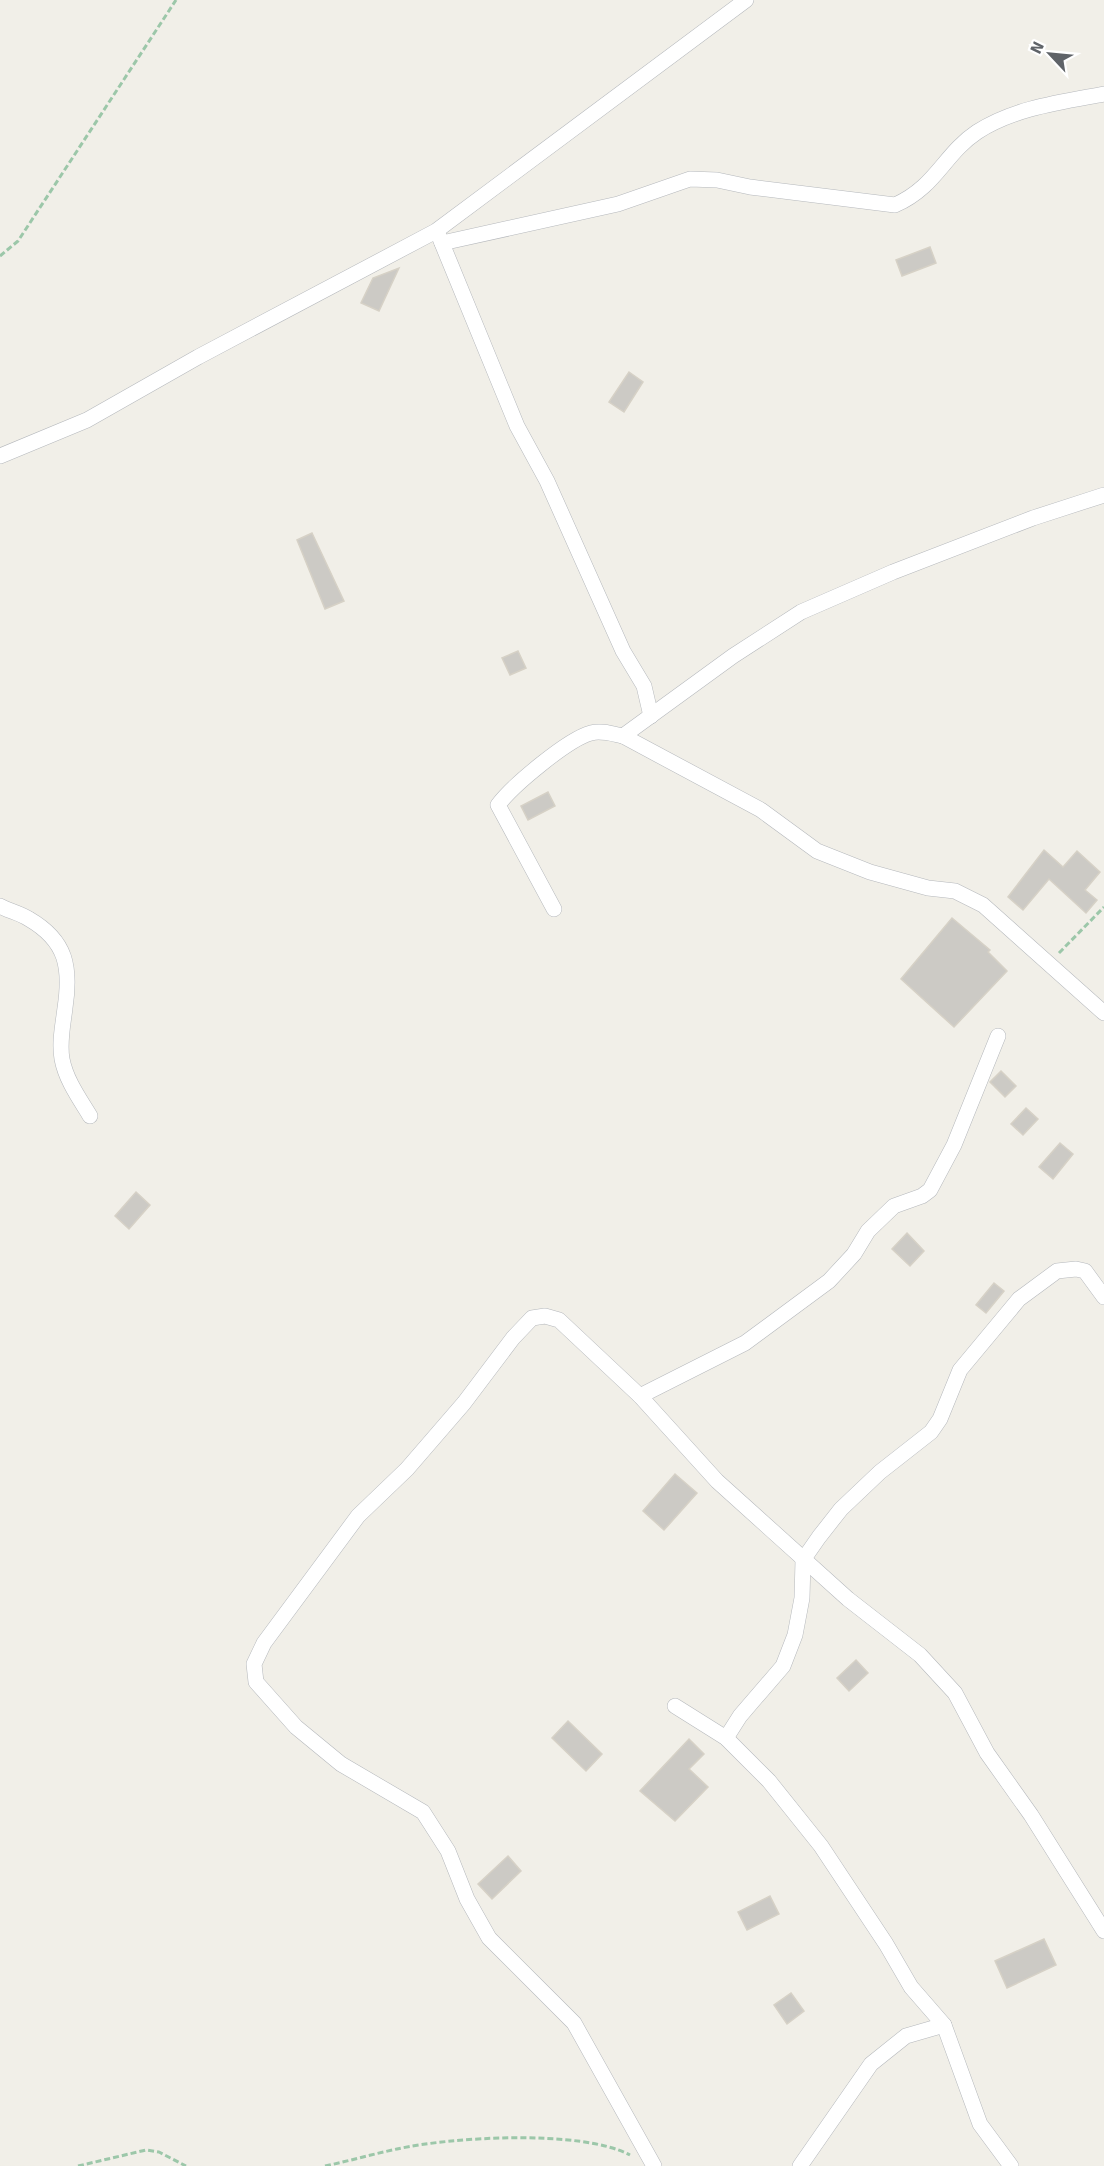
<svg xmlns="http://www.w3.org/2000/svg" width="1104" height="2166" font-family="Signika,sans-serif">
<rect width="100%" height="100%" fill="#f1efe8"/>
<g fill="#cccac5" stroke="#d6d1c6" stroke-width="1.5">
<polygon points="930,247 936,263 902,276 896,260"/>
<polygon points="399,268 379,311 361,303 373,278"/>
<polygon points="629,372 643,382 624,412 609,402"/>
<polygon points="312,533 344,601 325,609 297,540"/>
<polygon points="518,651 526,668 510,675 502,658"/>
<polygon points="548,792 555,806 528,820 521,806"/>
<polygon points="1044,850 1063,867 1077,851 1100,872 1085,890 1097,900 1086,913 1049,879 1023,910 1008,897"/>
<polygon points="952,918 990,950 988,952 1007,971 954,1027 901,979"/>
<polygon points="1001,1071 1016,1086 1005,1097 990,1082"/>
<polygon points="1026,1108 1038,1119 1023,1135 1011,1124"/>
<polygon points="1060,1143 1073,1154 1053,1179 1039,1167"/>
<polygon points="136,1192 150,1205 129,1229 115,1216"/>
<polygon points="907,1233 924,1251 910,1266 892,1249"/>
<polygon points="994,1283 1004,1291 986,1313 976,1305"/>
<polygon points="675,1474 697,1493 664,1530 643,1511"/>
<polygon points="856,1660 868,1673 849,1691 837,1678"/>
<polygon points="568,1721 602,1754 586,1771 552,1738"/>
<polygon points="689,1739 704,1754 689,1769 708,1787 675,1821 640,1791"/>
<polygon points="508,1856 521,1871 492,1899 478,1884"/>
<polygon points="770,1896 779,1914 747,1930 738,1912"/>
<polygon points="1044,1939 1056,1965 1007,1988 995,1961"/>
<polygon points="791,1993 804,2011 787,2024 774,2005"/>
</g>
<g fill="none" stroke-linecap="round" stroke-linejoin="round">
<defs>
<g id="minor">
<polyline points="439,236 517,426 547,481 623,651 644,686 651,716"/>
<path d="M442,243l176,-39 72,-25 27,1 33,7 145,18c41,-18 49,-51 82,-73 37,-24 84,-30 127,-38"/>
<polyline points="0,456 87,420 198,357 436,231 746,0"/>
<polyline points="623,736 733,656 801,612 893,572 1033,518 1104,495"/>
<path d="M0,906c9,5 20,7 29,13 38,22 42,49 36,89 -2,17 -6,34 -3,51 4,21 17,39 28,57"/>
<path d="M554,909l-56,-104c14,-19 70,-66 93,-72 10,-3 22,1 32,3l138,74 56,41 53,21 58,16 27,3 28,14 121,108"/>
<polyline points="640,1396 745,1343 829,1281 854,1254 868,1231 894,1206 922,1196 930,1190 954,1145 998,1036"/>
<polyline points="675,1706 726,1738 769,1781 821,1846 886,1944 911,1987 944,2025"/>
<polyline points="726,1738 740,1716 783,1666 795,1635 802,1598 803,1560 819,1537 841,1509 880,1472 931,1432 940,1419 960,1370 1019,1299 1057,1271 1076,1269 1085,1271 1104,1297"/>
<polyline points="654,2166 574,2023 489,1938 467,1899 448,1851 423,1812 341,1764 296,1727 256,1682 254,1664 264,1643 358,1516 407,1469 464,1403 513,1338 532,1318 545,1316 559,1320 640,1396 717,1481 848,1599 920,1655 955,1693 987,1753 1031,1815 1104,1931"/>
<polyline points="800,2166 871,2064 906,2036 944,2025 980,2124 1011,2166"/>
</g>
</defs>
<use href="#minor" stroke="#b5b8bc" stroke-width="16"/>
<g stroke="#9cc7a9" stroke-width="3" stroke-dasharray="6 3" stroke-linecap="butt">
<polyline points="0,256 18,241 176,0"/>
<polyline points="1059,953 1104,907"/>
<polyline points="78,2166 146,2150 159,2152 186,2166"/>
<path d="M325,2166c24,-5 48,-12 72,-17 54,-12 184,-20 233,6"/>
</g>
<use href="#minor" stroke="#fff" stroke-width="15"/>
</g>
<g transform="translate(1050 54) rotate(296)" stroke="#ffffff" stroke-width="4.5" paint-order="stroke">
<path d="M0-4.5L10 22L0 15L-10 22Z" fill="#5f6368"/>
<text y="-9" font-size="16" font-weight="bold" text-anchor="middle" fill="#5f6368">N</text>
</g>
</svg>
